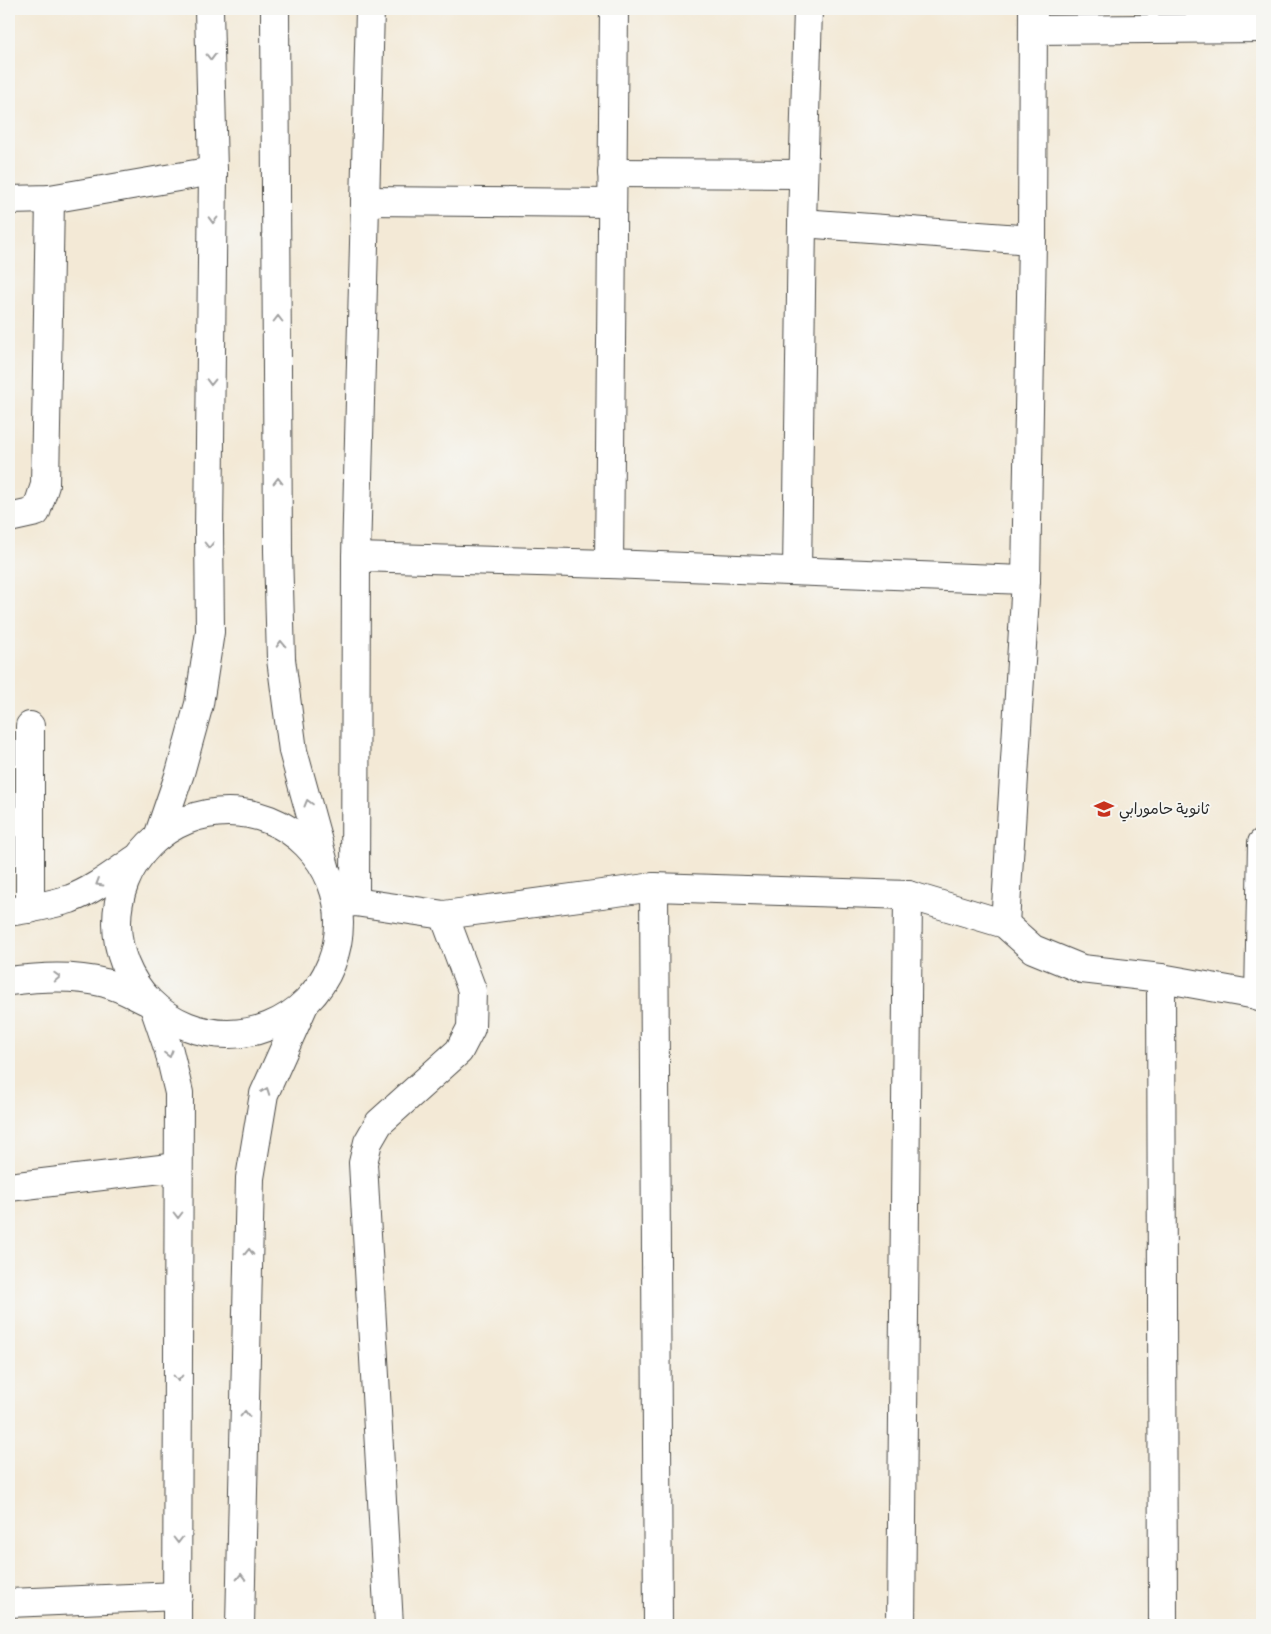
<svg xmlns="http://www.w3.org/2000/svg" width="1271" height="1634" font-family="'Gochi Hand','Playpen Sans Arabic',sans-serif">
<rect width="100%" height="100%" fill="#f6f6f2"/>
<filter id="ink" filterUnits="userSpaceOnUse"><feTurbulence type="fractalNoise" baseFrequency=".02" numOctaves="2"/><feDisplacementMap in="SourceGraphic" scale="10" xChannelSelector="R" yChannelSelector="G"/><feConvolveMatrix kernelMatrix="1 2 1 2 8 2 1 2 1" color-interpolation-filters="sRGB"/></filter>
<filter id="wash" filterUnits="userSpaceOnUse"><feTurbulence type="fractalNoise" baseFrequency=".0096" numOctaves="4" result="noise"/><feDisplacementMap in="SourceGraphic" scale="20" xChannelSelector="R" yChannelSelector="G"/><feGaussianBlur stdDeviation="1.12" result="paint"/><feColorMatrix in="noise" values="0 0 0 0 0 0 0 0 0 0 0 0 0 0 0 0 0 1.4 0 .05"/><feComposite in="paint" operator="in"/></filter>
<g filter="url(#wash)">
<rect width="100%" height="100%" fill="#f3e9d6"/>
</g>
<g filter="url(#ink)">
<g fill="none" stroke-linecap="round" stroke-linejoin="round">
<defs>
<g id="minor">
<polyline points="275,9 278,551 281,659 293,751 325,867"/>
<polyline points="1033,30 1262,28"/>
<polyline points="612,173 803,174"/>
<polyline points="9,200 50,199 213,171"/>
<polyline points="365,201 612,203"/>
<polyline points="802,223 1032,240"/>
<polyline points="9,518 36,512 45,485 50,199"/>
<polyline points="356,557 609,564 1026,580"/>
<polyline points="609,564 614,9"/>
<polyline points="797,571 802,223 808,9"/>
<circle cx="228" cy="923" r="111"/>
<polyline points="158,837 180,773 199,704 210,632 209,531 213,171 209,9"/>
<polyline points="654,887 658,1625"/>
<polyline points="355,902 356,557 370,9"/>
<polyline points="338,904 355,902 444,915 654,887 908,895 1005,924 1033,949 1082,969 1161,978 1262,996"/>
<polyline points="30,909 30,726"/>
<path d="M9,912c20,-3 41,-7 61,-13 24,-9 45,-26 66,-40"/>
<polyline points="1005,924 1026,580 1032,240 1033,9"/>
<polyline points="1161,978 1163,1625"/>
<path d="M9,981c32,-4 64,-6 96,2 14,3 29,12 42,18"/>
<polyline points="1259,996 1262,843"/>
<polyline points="154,1007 169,1051 179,1093 177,1625"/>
<polyline points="9,1187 178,1167"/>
<polyline points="9,1603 178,1596"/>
<polyline points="240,1625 250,1178 264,1094 304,1005"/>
<polyline points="389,1625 363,1163 368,1142 379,1123 459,1051 471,1028 472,990 444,915"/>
<polyline points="901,1625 908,895"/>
</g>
</defs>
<use href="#minor" stroke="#494845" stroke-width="30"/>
<use href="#minor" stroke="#fff" stroke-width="28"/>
</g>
<defs><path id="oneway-chevron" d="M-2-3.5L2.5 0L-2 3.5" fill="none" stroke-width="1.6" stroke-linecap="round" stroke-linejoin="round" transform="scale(1.25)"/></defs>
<g stroke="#a0a0a0">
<use href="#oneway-chevron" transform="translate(211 57) rotate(89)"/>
<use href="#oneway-chevron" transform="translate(213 220) rotate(91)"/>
<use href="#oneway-chevron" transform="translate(278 319) rotate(-90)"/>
<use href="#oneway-chevron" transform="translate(211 382) rotate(91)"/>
<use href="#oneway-chevron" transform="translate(278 481) rotate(-90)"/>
<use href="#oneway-chevron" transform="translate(209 545) rotate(90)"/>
<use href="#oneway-chevron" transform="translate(281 644) rotate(-92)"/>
<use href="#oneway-chevron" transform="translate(308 803) rotate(-105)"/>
<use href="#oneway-chevron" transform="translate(99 883) rotate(149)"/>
<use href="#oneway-chevron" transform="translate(57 977) rotate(-3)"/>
<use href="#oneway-chevron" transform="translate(169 1054) rotate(75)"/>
<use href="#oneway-chevron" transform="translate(266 1091) rotate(-70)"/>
<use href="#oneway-chevron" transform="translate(178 1215) rotate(90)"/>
<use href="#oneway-chevron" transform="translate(249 1252) rotate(-89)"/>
<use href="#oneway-chevron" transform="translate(178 1378) rotate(90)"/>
<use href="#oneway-chevron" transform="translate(245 1414) rotate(-89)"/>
<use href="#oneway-chevron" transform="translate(178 1540) rotate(90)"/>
<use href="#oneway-chevron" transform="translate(241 1577) rotate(-89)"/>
</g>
</g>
<defs>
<symbol id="school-bare" viewBox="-9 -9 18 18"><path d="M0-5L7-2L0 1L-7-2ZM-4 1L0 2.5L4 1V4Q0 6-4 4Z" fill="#c8321e" stroke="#f6f6f2" stroke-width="2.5" paint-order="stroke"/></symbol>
</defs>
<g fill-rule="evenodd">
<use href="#school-bare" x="1090" y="795" width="28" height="28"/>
</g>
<g text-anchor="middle" stroke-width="4" stroke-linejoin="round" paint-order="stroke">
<g font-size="15" fill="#2b2b2b" stroke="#f6f6f2" text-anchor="start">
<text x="1119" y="814">ثانوية حامورابي</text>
</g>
</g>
<rect width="1271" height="1634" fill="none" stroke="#f6f6f2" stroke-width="30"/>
</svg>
